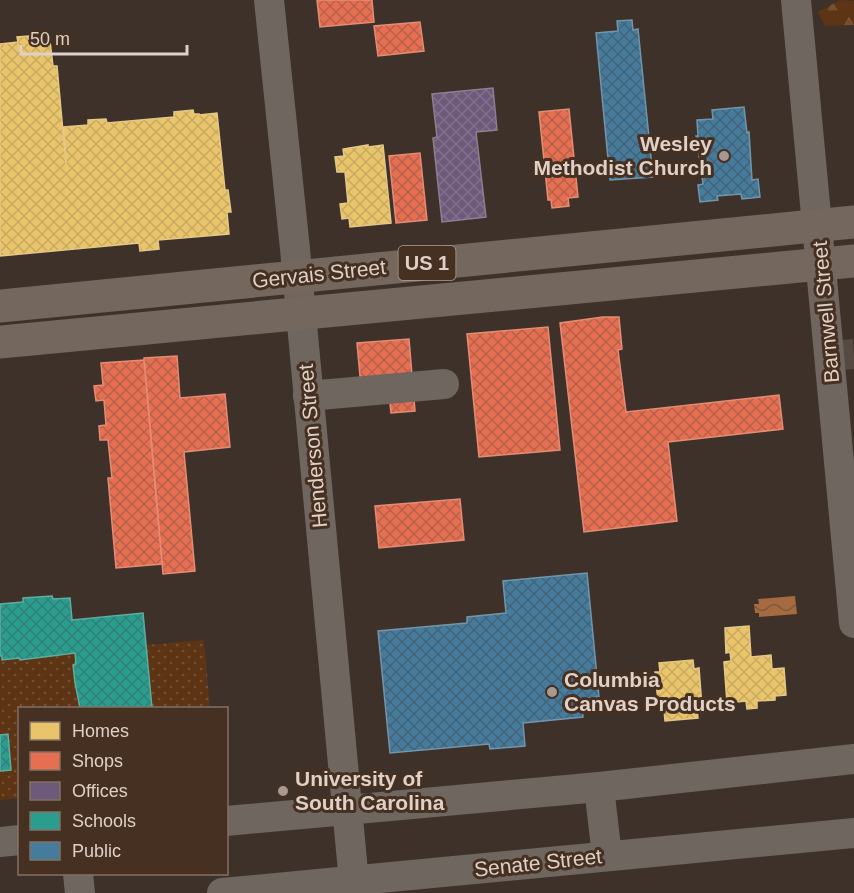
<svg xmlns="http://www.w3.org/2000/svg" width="854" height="893" font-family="Arial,sans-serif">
<defs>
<pattern id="grass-dots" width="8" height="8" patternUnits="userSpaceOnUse" patternTransform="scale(1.5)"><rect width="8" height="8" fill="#5d3414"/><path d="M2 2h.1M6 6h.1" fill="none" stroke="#745035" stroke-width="1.8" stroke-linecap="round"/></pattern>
<pattern id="forest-firs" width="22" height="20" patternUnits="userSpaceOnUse" patternTransform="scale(1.5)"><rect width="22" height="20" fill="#5d3414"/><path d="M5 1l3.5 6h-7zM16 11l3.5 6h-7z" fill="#745035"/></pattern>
<pattern id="water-waves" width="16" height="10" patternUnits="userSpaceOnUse" patternTransform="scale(1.5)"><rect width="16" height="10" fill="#a66a40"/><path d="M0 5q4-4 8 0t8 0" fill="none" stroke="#7e593e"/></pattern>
<pattern id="homes-cross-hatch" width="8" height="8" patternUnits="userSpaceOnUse" patternTransform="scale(1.5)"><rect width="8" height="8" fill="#e9c46a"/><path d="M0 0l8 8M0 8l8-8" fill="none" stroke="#c8a961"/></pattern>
<pattern id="shops-cross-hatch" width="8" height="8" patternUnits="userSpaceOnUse" patternTransform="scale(1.5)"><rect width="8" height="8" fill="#e76f51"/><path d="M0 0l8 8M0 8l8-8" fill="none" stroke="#b6614b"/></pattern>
<pattern id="offices-cross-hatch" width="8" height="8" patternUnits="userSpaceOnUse" patternTransform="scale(1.5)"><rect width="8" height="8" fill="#6d597a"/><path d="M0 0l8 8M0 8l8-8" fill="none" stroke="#81708b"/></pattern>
<pattern id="schools-cross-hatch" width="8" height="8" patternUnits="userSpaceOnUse" patternTransform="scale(1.5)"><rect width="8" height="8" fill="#2a9d8f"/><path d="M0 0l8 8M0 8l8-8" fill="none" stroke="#328176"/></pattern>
<pattern id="public-cross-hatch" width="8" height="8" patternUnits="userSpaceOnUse" patternTransform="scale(1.5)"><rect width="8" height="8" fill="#457b9d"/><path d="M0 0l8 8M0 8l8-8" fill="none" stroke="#446376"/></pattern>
</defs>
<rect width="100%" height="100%" fill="#3e3129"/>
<g fill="url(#grass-dots)">
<polygon points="204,640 210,708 152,708 146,645"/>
<polygon points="75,653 76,664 73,665 76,696 79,697 80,708 20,708 19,798 0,800 0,771 11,770 0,735 0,656 2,656 2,660 19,658 20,660"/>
</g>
<polygon fill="url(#forest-firs)" points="840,0 854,1 854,25 825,26 818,12"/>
<polygon fill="url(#water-waves)" points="795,596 797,614 759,617 759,613 755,613 754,604 759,604 758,599"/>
<g fill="url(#homes-cross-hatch)" stroke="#e6c886" stroke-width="1.5">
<polygon points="29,36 30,43 50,41 53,66 57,66 66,165 64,127 88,125 88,120 106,119 107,123 174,117 174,112 193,110 194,114 199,114 199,115 217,113 225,190 228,190 231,212 227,212 229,234 158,240 159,249 140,251 139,243 0,256 0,44 18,42 17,37"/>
<polygon points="368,145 368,147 383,145 391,223 350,227 349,218 342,219 340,204 348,203 345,172 337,172 335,157 344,156 343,149"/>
<polygon points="749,626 751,657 771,655 772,669 784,668 786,695 775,696 775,700 757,701 757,708 747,709 746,701 727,703 724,662 731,661 730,652 726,653 725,628"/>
<polygon points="693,660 694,669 699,668 702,707 697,708 698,718 665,721 664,710 659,711 655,672 660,672 659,663"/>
</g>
<g fill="url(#shops-cross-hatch)" stroke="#e58c75" stroke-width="1.5">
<polygon points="317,0 372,0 374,22 320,27"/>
<polygon points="420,22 424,51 378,56 374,26"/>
<polygon points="569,109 578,197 568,198 569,206 552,208 551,200 548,200 539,112"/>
<polygon points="420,153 427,220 396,223 389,156"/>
<polygon points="603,317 619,317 622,349 618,350 626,412 779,395 783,429 668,442 677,521 584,532 560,323"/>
<polygon points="548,327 560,450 479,457 467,334"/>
<polygon points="409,339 415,411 391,413 388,385 361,387 357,343"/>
<polygon points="177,356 180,398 225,394 230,447 184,452 195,571 163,574 144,358"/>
<polygon points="144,360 162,564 116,568 108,478 112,478 108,440 100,440 99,426 106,425 104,400 96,401 94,386 103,385 101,363"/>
<polygon points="460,499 464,540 379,548 375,506"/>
</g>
<polygon fill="url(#offices-cross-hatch)" stroke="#8f7d91" stroke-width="1.5" points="493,88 497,130 476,132 486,217 442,222 433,138 437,137 432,94"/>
<g fill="url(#schools-cross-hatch)" stroke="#60ada0" stroke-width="1.5">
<polygon points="52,596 53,599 70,598 72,620 143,613 152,708 80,708 75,683 73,665 76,664 75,653 20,660 19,658 2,660 2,656 0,656 0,604 23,602 23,598"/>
<polygon points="8,734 11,770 0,771 0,735"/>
</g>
<g fill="url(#public-cross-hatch)" stroke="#7395aa" stroke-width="1.5">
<polygon points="632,20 633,30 638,29 653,177 610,180 596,33 618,31 617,21"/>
<polygon points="744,107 747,133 749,132 752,180 758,179 760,197 742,199 741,194 717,196 718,200 700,202 698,185 703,184 696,136 698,136 697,120 713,119 712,110"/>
<polygon points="587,573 599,697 581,699 583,717 523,723 525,746 490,749 489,744 390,753 378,631 467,623 467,617 506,613 503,581"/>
</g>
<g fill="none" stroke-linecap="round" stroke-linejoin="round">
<polyline stroke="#564941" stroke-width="30" stroke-dasharray="30 15" stroke-linecap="butt" points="830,356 854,354"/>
<g stroke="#6e665f" stroke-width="30">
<polyline points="269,0 295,249 355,893"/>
<polyline points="796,0 854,623"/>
<polyline points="308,396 444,384"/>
<polyline points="599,787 607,856"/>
<polyline points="226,821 599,787 854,759"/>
<polyline points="0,842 20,840"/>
<polyline points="78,874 80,893"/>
<polyline points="222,893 854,833"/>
</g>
<g stroke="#74675d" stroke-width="33">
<polyline points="0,306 854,222"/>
<polyline points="0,342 854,261"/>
</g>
</g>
<g fill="#a79990" stroke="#463021" stroke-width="2">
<circle cx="724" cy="156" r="6"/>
<circle cx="552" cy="692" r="6"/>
<circle cx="283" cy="791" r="6"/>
</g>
<g text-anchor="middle" stroke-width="6" stroke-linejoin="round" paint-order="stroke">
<rect fill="#463021" stroke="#b1a196" stroke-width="1.5" x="398.5" y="246" width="57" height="34" rx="4.5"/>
<g font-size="20" font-weight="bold" fill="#dfd1c8">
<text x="427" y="270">US 1</text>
</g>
<g font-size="21" font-weight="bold" fill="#dfd1c8" stroke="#463021" text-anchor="start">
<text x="712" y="151" text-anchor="end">Wesley<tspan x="712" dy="24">Methodist Church</tspan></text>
<text x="564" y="687">Columbia<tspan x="564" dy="24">Canvas Products</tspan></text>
<text x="295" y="786">University of<tspan x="295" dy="24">South Carolina</tspan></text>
</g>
<g font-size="21" fill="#dfd1c8" stroke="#463021">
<text transform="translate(319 274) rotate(-6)" y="7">Gervais Street</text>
<text transform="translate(826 312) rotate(-95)" y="7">Barnwell Street</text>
<text transform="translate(313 446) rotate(-95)" y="7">Henderson Street</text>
<text transform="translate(538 863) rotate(-6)" y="7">Senate Street</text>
</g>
</g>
<rect x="18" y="707" width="210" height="168" fill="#463021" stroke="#837064" stroke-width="1.5"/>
<rect x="30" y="722" width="30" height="18" fill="#e9c46a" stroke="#837064" stroke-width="1.5"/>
<text x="72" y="737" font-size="18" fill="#dfd1c8">Homes</text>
<rect x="30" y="752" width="30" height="18" fill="#e76f51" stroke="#837064" stroke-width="1.5"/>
<text x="72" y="767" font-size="18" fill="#dfd1c8">Shops</text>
<rect x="30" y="782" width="30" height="18" fill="#6d597a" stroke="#837064" stroke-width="1.5"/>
<text x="72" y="797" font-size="18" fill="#dfd1c8">Offices</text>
<rect x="30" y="812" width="30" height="18" fill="#2a9d8f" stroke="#837064" stroke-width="1.5"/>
<text x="72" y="827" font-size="18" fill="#dfd1c8">Schools</text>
<rect x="30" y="842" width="30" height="18" fill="#457b9d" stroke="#837064" stroke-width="1.5"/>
<text x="72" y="857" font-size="18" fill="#dfd1c8">Public</text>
<path d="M21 45v9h166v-9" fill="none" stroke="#dfd1c8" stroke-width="3"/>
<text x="30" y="45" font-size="18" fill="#dfd1c8" stroke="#463021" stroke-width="4.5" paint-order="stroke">50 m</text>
</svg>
